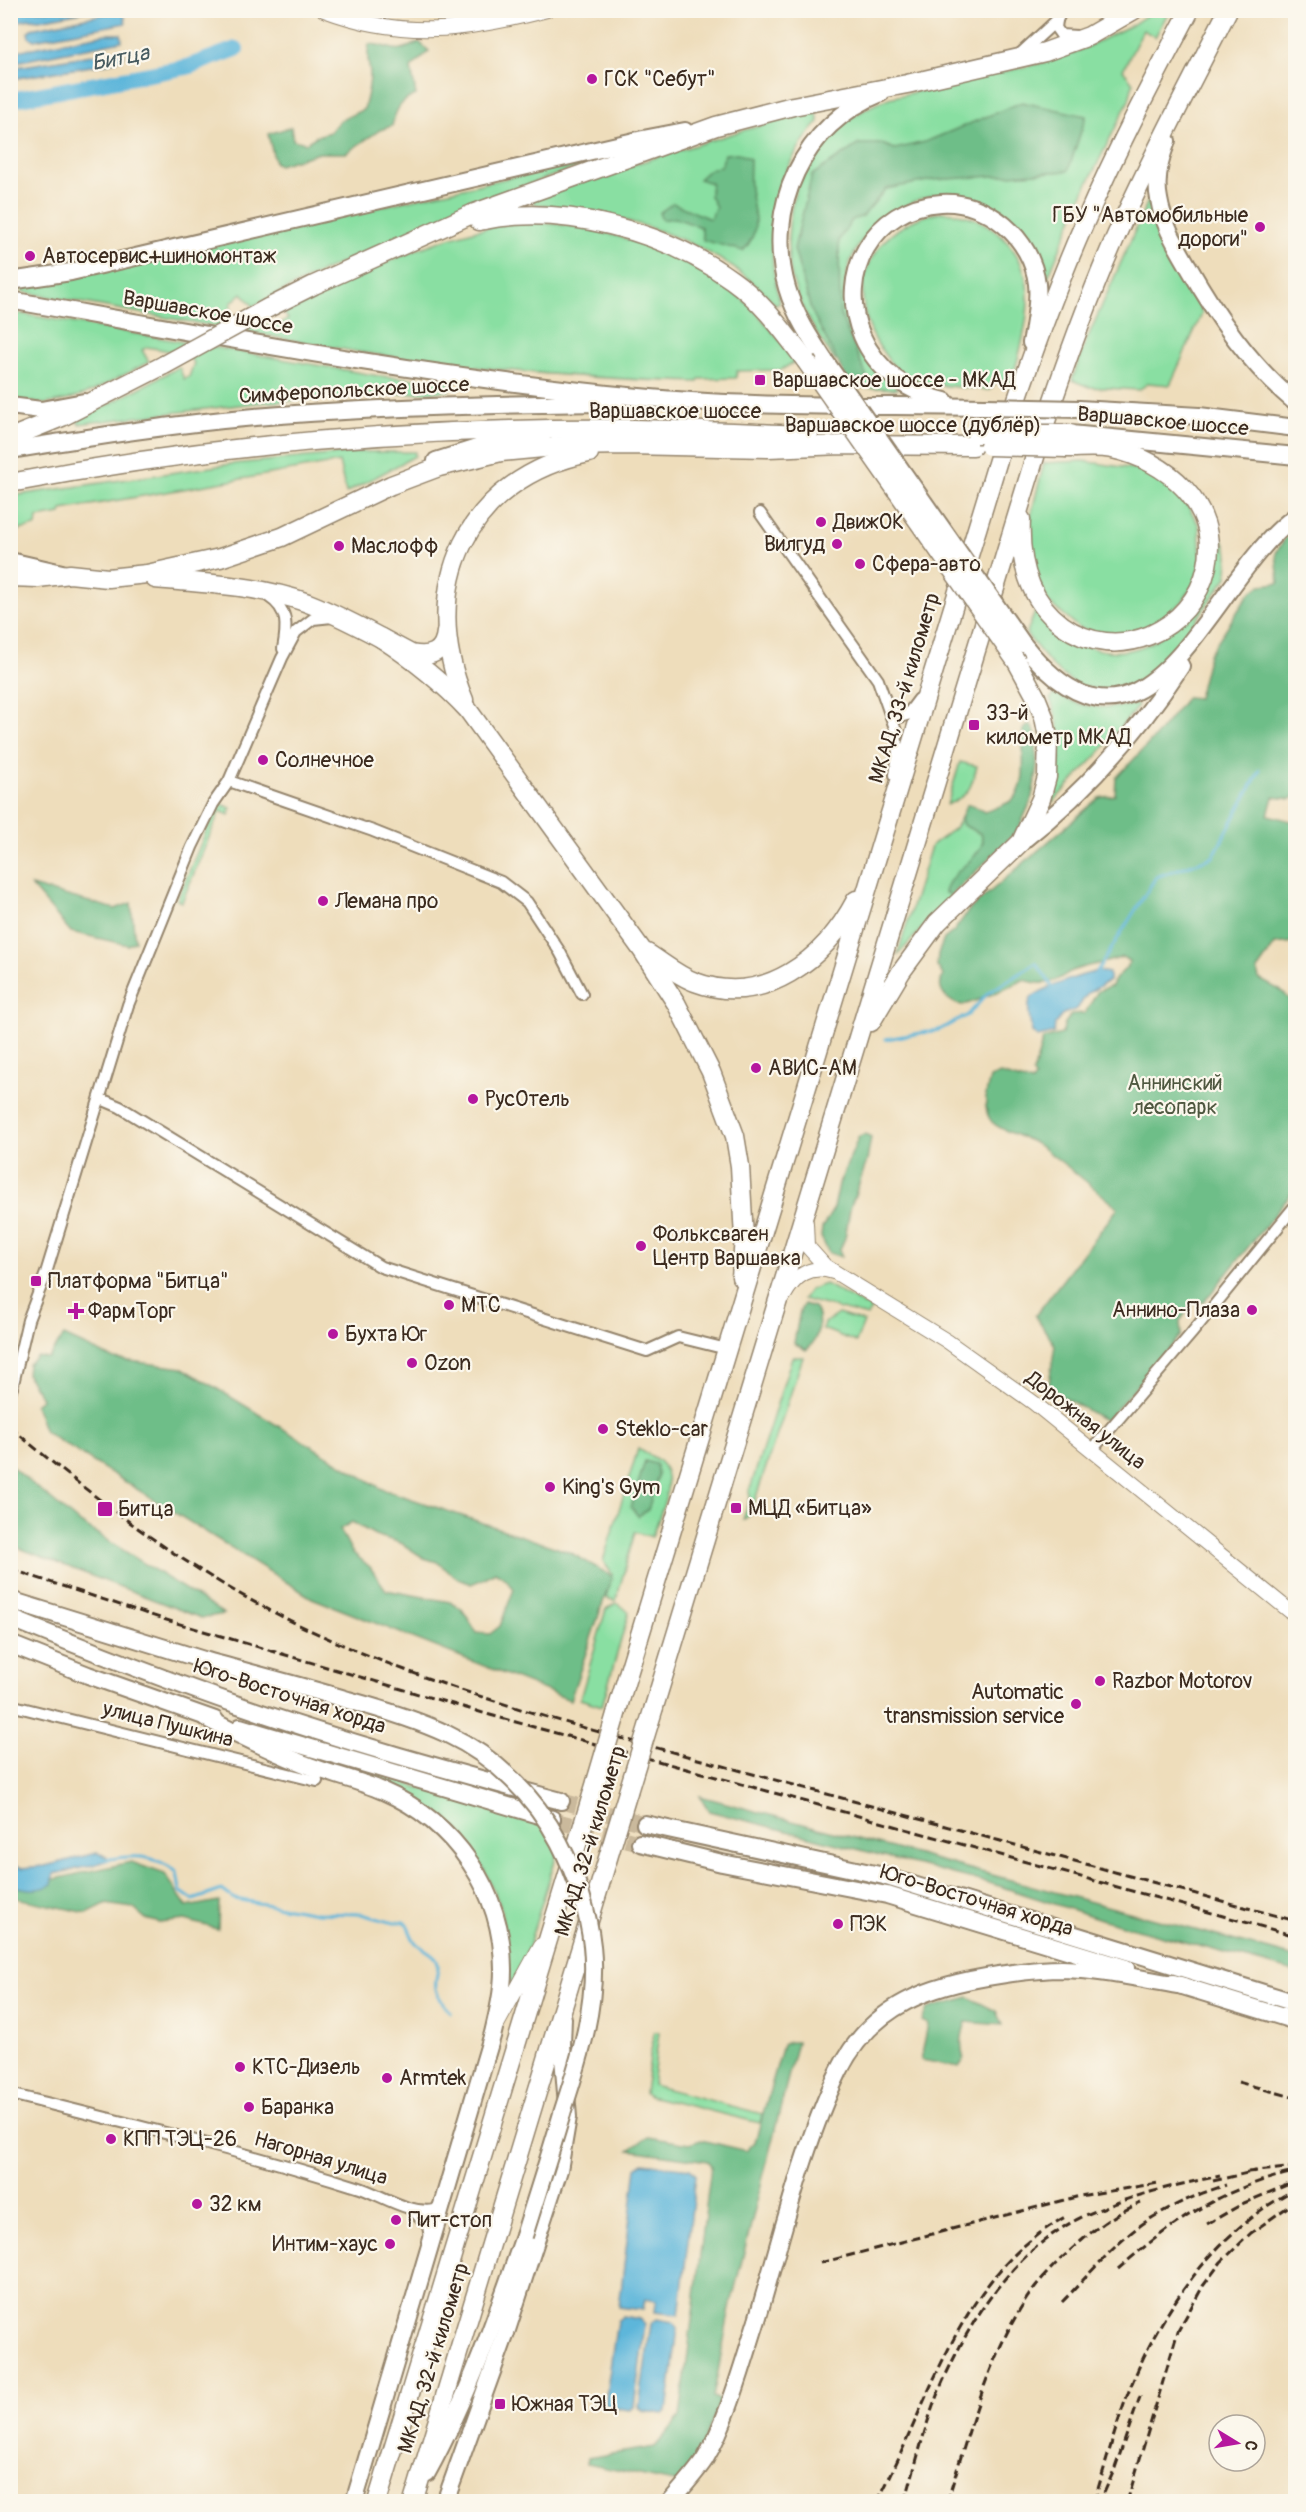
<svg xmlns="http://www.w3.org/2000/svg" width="1306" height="2512" font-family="Pangolin,sans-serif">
<rect width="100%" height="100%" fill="#fbf7ec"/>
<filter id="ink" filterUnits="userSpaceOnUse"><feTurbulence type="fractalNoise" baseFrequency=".0167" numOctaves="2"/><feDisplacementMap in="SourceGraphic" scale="12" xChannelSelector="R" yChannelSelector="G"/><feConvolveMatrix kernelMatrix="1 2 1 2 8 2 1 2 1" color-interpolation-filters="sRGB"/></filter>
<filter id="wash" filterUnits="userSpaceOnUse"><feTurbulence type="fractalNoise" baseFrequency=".008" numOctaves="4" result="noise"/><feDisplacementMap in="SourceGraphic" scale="24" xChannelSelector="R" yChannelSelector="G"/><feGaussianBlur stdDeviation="1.35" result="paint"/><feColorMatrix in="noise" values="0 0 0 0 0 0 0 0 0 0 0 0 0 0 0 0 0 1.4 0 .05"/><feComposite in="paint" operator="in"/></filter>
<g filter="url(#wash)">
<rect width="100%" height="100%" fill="#edb"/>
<g fill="#89dfa2" stroke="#628460" stroke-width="1.5">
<path d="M1153,11h16l-14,26 -12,-7 -20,40 10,13 -4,17 -45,91 -38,91c-10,-39 -23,-57 -60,-74 -14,-7 -27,-14 -43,-14 -18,1 -33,8 -47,17 -50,29 -66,82 -38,134 9,16 27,30 40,44l-47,-2 -5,-7 1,-30 -12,11c-15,-23 -31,-46 -40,-73 -13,-37 -7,-95 15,-129 17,-28 49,-49 79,-61l157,-36 30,-10 56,-27z"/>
<path d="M816,111l3,11c-46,48 -56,118 -39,181l-4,2c-61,-68 -155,-91 -242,-101l-1,-6 25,-10 183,-57z"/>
<path d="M589,160l1,3c-116,38 -229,88 -337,143l-11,-13 -11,10 -1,12c11,11 46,14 58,4l-5,-8c68,-32 138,-70 212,-85 72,-15 188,23 244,70 22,19 39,42 57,65l-15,9 -44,1 -1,7 -37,1 -1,3c-115,-3 -225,-13 -339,-30l-336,-60v-6z"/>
<polygon points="1148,201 1152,201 1198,296 1202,314 1170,385 1148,383 1139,390 1089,387 1072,380 1084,346"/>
<path d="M940,212c50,1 89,38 88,89 -1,27 -9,55 -17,82l-13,-3 -8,10c-25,-3 -64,-3 -86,-16 -11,-6 -20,-20 -27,-31 -35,-60 -2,-118 63,-131z"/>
<polygon points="11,312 379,376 450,382 449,391 256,403 79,424 77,421 179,367 184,379 189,377 194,363 186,354 147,347 142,350 149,362 93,391 67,400 45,404 11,399"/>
<polygon points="361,452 415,452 415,456 346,493 339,462 62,510 61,514 37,518 36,526 11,532 11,496 232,464"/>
<polygon points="1083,461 1141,470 1164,479 1178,490 1199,525 1201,564 1194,584 1182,602 1152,627 1117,637 1079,628 1049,603 1030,564 1029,523 1044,463"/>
<path d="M1215,520l13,33 -1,24 -55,77 -36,30 -33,7 -28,-7 -21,-16 -28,-34 10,-24c39,43 91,59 137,17 7,-7 20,-15 24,-23 2,-6 3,-16 4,-23 3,-19 7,-39 11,-59z"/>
<path d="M1055,693c26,16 52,17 81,11l2,2 -36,44 -49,52 -2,-2c12,-35 13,-67 -1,-101z"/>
<path d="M960,762l17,4c-6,23 -8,29 -30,39z"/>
<polygon points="221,804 231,808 229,815 220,811 182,902 177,900 216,807"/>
<polygon points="961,818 963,825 981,834 983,841 981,848 946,892 952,895 897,956 931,846 955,828"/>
<polygon points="825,1284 871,1309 867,1316 803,1299 809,1290"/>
<polygon points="838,1314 864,1322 856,1342 823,1329 825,1323"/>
<polygon points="792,1357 803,1357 750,1515 743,1520 750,1496 749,1492"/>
<path d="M638,1449c7,4 15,7 21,12 20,18 0,54 -7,76l-17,-5 -19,69 -10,-3 6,-24 -9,-13z"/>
<polygon points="616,1603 629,1612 602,1706 580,1699 606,1609"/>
<polygon points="288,1748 564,1831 528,1948 511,1992 501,1908 484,1869 458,1834 439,1816 417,1800"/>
<polygon points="654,2032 659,2032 652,2085 762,2114 760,2123 649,2096 645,2093 646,2085"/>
</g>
<g fill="#6ebe88" stroke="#547453" stroke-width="1.5" fill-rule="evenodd">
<path d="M419,42l10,9 -18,17 5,27c-16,6 -20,14 -24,31l-12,4 -34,23h-27l-40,12 -4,-2 -7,-29 23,-7 2,13 13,3 11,-7 13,-4 9,-11 25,-12c3,-11 6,-23 6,-35 -1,-12 -4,-16 -1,-30 25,1 22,13 50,-2z"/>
<polygon points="1022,102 1086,116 1068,171 933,180 886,189 863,216 852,220 839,240 840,314 868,379 848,382 811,310 794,249 812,175 859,144 882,144 895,149 925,142"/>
<path d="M738,153l12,6c0,10 -1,20 0,29 3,26 13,41 -7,63l-40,-11 -2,-13 -26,-9 -13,2 -3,-7 14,-10 37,16 6,-12 -6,-11 1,-13 -12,-4 10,-9 12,-4 4,-12z"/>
<path d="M1293,526h2v270l-3,3 -19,-2 -5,18 27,7v120l-20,2 -18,26 2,9 21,11 15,14v185l-91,113 -11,1 -13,18 1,14 -75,86 -50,-28 -7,-10 6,-38 -20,-29 83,-108c-26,-22 -52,-44 -80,-63 -13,-9 -35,-12 -46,-23 -10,-11 -6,-32 -2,-44l10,-4 32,9 3,-5 -2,-5 10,-34 19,-5 3,-11 7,-9 13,-1 13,-22 14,-5c4,-13 14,-13 18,-25l-8,-4c-17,7 -34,7 -50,14 -7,3 -14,10 -21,11 -9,3 -19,0 -28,-2 -8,5 -55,25 -61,25 -7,-1 -12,-4 -17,-9 -6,-6 -5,-14 -2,-21l-6,-9 1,-12 6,-15 10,-8 15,-21 130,-112 16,-3 1,-17 39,-41 32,-40 11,1 11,-44 40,-60 12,-9 18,-2 -3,-30z"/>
<path d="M1030,724l6,11 1,37 -6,29 -13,29 -66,65 -7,-2c3,-22 33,-31 38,-52l-2,-7 -18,-9 -2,-7 5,-13h7l11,7c7,-2 22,-8 27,-11 19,-13 10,-52 12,-71z"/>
<polygon points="31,886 115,909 131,903 135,941 128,945 71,932"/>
<polygon points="865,1134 871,1137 867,1161 850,1209 845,1238 840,1249 841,1257 829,1253 821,1237 822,1228 834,1208 839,1184 859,1136"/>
<path d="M804,1304l10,3c9,13 4,34 -8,43l-12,-7 6,-32z"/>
<path d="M64,1336l50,23 69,9 199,121 187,63 43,24 -42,124 -258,-102 -267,-166 -10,-27 7,-7 -15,-23 1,-11 9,-8 11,2zM352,1522l23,13 26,8 23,15 13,4 21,17 13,5 12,-5 12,-7 11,7 8,10 -14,37 -10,8 -13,-1 -15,-24 -12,-7 -64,-12 -16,-23 -18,-15 -12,-23z"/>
<polygon points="645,1461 656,1464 658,1475 648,1510 638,1516 631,1507"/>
<polygon points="11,1466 77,1521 224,1614 201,1618 11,1545"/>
<polygon points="700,1796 1295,1957 1295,1972 1104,1920 996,1885 709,1811"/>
<polygon points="131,1862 165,1874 187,1907 219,1901 218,1929 185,1920 160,1923 146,1919 133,1908 105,1904 87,1913 11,1897 11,1883 24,1886"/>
<path d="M968,1997l28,14 6,14 -36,-3c-5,14 -6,24 -2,38l-5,7 -38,-7 7,-36 -6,-3 5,-12z"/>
<polygon points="788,2042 797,2042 730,2308 713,2398 720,2400 699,2457 678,2483 587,2464 588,2458 655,2447 680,2417 711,2166 708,2161 629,2150 648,2137 689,2144 701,2140 746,2151 755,2142 783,2045"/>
</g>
<g fill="#5db6da" stroke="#4c707c" stroke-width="1.5">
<polygon points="22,11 22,10 88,11 39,20 30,19 11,23 11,13"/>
<polygon points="120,11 123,11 126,23 34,40 29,37 28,32 31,29"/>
<polygon points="106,34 121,34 122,41 11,63 11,52"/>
<polygon points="123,50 124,56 110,63 11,79 11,68"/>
<path d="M1098,971l11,2v8l-21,12 -11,16 -14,5 -8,10 -1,9 -16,4 -6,-4c-1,-9 -6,-25 -2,-33 4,-10 55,-26 68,-29z"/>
<path d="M97,1853l9,3 1,4c-4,4 -44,12 -53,14l-2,10c-11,8 -30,6 -41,0v-21l11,5 23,-2z"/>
<polygon points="643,2163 690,2169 696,2175 679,2315 655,2312 656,2301 645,2299 643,2310 619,2307 636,2168"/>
<polygon points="623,2316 639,2319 645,2325 634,2407 630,2410 608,2407 605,2403 617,2321"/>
<polygon points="657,2319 673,2322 678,2328 667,2411 663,2414 643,2411 639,2407 651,2324"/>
</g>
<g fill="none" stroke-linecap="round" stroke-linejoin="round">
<g stroke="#5db6da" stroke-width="3">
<polyline points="1096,973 1156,877 1213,857 1260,770"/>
<polyline points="886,1039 939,1030 968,1015 988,993 1036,963 1054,989"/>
<path d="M103,1860c29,-5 50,-7 74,12l3,19 13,9 29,-10 12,9 83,14 44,1 29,8h15c5,7 6,15 11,21 5,5 14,8 19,14 11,16 -14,26 16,55"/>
</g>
<polyline stroke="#5db6da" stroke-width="16" points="10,100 187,67 236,49"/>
</g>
</g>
<g filter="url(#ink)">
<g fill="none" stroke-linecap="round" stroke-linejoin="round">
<g stroke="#cab99c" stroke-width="16" stroke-dasharray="16 8" stroke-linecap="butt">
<polyline points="561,1801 645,1824"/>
<polyline points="556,1821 640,1843"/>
</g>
<defs>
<g id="street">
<polyline points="1057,20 1056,28 1061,35 1077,36"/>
<polyline points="460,29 471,10"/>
<polyline points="1019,55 1057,20 1062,10"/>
<polyline points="760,513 878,680 896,731 898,754 895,775"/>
<path d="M269,597c20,13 18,30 14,52"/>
<polyline points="889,708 900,717 907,715 919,699"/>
<polyline points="229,781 373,831 501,882 527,902 560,952 582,994"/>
<polyline points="101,1099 120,1107 381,1267 647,1351 678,1337 727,1349"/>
<polyline points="12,1388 28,1320 46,1273 128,1005 192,847 213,804 229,781 282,658 296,632 313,619 332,617"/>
<polyline points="1092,1450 1191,1334 1296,1205"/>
<polyline points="10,1705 317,1781"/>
<path d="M10,2094c116,29 232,57 347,93 23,7 52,28 78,23l6,-6"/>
<polyline points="412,2209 428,2226 430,2238"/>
</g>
<g id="secondary">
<path d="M324,10c80,30 143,21 223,0"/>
<polyline points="806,1223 807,1246 825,1266 947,1341 1034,1403 1296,1616"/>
<path d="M784,1296c11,-20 26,-32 49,-24"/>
<polyline points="498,2023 541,1945"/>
</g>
<g id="primary">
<path d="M1167,141c-7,18 -12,39 -8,58 4,25 17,46 29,67 29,51 62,99 108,137"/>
<polyline points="10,281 71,272 643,139 685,131"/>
<path d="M10,300c209,37 418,77 629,97 115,11 231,8 346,10"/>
<path d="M825,361c-15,-23 -30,-46 -38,-73 -23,-80 16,-164 94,-195"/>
<path d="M945,401c-36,-8 -68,-30 -83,-65 -26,-61 11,-129 79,-133 46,-3 91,35 96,81 2,19 -2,40 -6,59"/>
<polyline points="10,406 41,410 84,402"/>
<polyline points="1079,409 1199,416 1296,428"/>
<polyline points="1071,434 1296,456"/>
<path d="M10,450c82,-13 163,-26 245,-33 119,-10 240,-13 360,-14"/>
<polyline points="436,461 493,443 542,437"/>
<polyline points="10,561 62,573"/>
<path d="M1023,644c125,157 186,-68 273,-128"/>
<path d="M1021,842c63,-49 116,-109 160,-176"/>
<polyline points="10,1600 207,1661"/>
<path d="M10,1618c78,32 155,62 234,89 104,36 211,65 317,94"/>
<polyline points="10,1644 88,1675 215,1720"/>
<path d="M206,1718c30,15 60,31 91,43 28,12 58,18 86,30 72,31 120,100 120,179 0,21 -5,42 -10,63l-139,469"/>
<polyline points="240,1727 552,1819"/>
<polyline points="645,1824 884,1876 1296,2003"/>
<polyline points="640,1843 722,1863 887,1895 1126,1968"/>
<polyline points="1173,1983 1296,2021"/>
<path d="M427,2473c41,-75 69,-156 97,-237"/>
<polyline points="445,2502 506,2333 559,2170 568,2117 562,2045 563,2018"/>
<path d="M670,2502c12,-14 25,-28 35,-43 23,-39 38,-96 52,-139 24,-80 46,-176 82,-249 33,-67 92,-86 160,-96 20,-3 42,-6 63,-6 40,1 81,10 121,17"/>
</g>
<g id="highway">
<path d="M479,221c81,-18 186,10 253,59 30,21 52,52 74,81"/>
<polyline points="268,308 314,285 472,214 716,126 793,106 907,84 1045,52 1089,36 1134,10"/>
<polyline points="10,438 62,417 164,365"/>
<path d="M10,483c204,-39 415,-56 623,-54 59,1 118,4 176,6"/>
<path d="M1021,519c-2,40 7,81 41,106 54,40 131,7 145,-59 13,-61 -41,-106 -95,-117 -14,-3 -31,-1 -45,-1"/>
<polyline points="10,577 38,578 70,574 108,578 147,574 220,558 282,537 391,485 439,467 501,452 564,446 628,445 768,448 842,445 973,446"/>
<path d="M155,579c51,4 105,7 153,24 36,14 69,33 103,51 19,4 33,-1 35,-22"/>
<path d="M381,638c32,21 61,44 87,72l174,240 34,53 35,69 24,64 5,30 4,72 -3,39"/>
<path d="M464,700c-47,-113 2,-222 125,-247"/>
<path d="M647,953c15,9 31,23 48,29 69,26 130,-23 161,-82"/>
<polyline points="871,1022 901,972 937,923 1021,842 1041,799 1047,777 1048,737 1044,717 1036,697 1017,662"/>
<path d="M621,1697l391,-1283c22,-65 45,-129 73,-192 31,-72 68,-142 105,-212"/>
<path d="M654,1707l391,-1283c21,-63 44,-127 71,-188 34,-77 74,-151 112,-226"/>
<polyline points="377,2502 596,1782"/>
<polyline points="413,2502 628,1792"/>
</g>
</defs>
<use href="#street" stroke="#94846c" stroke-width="14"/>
<use href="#secondary" stroke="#94846c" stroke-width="16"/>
<use href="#primary" stroke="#94846c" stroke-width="20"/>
<use href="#highway" stroke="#94846c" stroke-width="21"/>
<use href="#street" stroke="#fff" stroke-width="10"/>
<use href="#secondary" stroke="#fff" stroke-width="14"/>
<use href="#primary" stroke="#fff" stroke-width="16"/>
<use href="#highway" stroke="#fff" stroke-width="18"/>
<g stroke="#3b2a1e" stroke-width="3" stroke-dasharray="9 4.5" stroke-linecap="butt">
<path d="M10,1427c84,71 170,138 269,188 146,74 306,113 463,156 185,50 369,100 554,150"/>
<polyline points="10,1569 163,1619 490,1715 1296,1936"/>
<polyline points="1238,2082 1296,2098"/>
<polyline points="1248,2172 1296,2167"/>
<polyline points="1213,2181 1256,2171"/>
<polyline points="1207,2224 1244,2203 1296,2181"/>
<polyline points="820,2263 1080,2196 1159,2183"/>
<path d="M1118,2269c53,-46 102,-80 172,-96"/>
<path d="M1062,2302c26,-26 57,-64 88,-83 24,-15 49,-25 76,-34"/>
<polyline points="1104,2493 1115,2468 1141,2394"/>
<path d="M877,2502c54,-101 81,-226 188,-285"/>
<path d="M905,2502c11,-38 20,-78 35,-114 30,-69 74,-139 144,-172 44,-20 90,-31 136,-40"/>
<path d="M947,2502c22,-69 40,-143 80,-204 14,-21 33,-39 53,-56 18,-16 38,-30 61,-39"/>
<path d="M1094,2502c13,-42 24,-86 41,-126 33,-76 86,-149 161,-187"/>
<polyline points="1127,2502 1178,2331 1203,2286 1221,2262 1251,2233 1296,2201"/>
</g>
<defs>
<g id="primary-bridge">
<polyline points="825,361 1023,644"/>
<polyline points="985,407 1079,409"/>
<path d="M207,1661c47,13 94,25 141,39 33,9 67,19 99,34 47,22 88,62 112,108 17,33 29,67 33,104 6,56 -12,112 -29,164 -12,42 -26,84 -39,126"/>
</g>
<g id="highway-bridge">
<polyline points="806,361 1017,662"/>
<polyline points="164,365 268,308"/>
<polyline points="976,434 1071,434"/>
<polyline points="989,446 1067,448"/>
<polyline points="596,1782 621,1697"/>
<polyline points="628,1792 654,1707"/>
</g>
</defs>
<use href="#primary-bridge" stroke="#94846c" stroke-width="20" stroke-linecap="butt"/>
<use href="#highway-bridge" stroke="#94846c" stroke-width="21" stroke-linecap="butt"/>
<use href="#primary-bridge" stroke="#fff" stroke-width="16"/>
<use href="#highway-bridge" stroke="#fff" stroke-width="18"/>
</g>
</g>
<g fill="#b5179e" stroke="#fbf7ec" stroke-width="2">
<circle cx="592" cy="79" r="6"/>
<circle cx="1260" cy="227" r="6"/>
<circle cx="30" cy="256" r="6"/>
<rect x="754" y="374" width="12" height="12" rx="3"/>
<circle cx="821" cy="522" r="6"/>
<circle cx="837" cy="544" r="6"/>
<circle cx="339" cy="546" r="6"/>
<circle cx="860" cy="564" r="6"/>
<rect x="968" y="719" width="12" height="12" rx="3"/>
<circle cx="263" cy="760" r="6"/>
<circle cx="323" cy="901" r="6"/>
<circle cx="756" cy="1068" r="6"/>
<circle cx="473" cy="1099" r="6"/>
<circle cx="641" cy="1246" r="6"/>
<rect x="30" y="1275" width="12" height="12" rx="3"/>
<circle cx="449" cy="1305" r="6"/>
<circle cx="1252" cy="1310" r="6"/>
<path d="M73 1302h6v6h6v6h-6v6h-6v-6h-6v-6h6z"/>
<circle cx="333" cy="1334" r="6"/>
<circle cx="412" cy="1363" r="6"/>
<circle cx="603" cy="1429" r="6"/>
<circle cx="550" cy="1487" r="6"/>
<rect x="730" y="1502" width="12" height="12" rx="3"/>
<rect x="97" y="1501" width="16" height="16" rx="3"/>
<circle cx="1100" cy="1681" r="6"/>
<circle cx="1076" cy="1704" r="6"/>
<circle cx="838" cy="1924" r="6"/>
<circle cx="240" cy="2067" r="6"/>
<circle cx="387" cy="2078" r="6"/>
<circle cx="249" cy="2107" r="6"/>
<circle cx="111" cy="2139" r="6"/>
<circle cx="197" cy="2204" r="6"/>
<circle cx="396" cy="2220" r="6"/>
<circle cx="390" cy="2244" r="6"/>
<rect x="494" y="2398" width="12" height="12" rx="3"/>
</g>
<g text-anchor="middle" stroke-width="4.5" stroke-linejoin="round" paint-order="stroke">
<g font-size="21" fill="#3b2a1e" stroke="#fbf7ec" text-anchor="start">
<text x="604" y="86">ГСК "Себут"</text>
<text x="1248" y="222" text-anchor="end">ГБУ "Автомобильные<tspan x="1248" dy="24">дороги"</tspan></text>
<text x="42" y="263">Автосервис+шиномонтаж</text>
<text x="772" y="387">Варшавское шоссе - МКАД</text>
<text x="833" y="529">ДвижОК</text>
<text x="825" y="551" text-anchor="end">Вилгуд</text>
<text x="351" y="553">Маслофф</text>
<text x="872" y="571">Сфера-авто</text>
<text x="986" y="720">33-й<tspan x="986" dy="24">километр МКАД</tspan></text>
<text x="275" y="767">Солнечное</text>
<text x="335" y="908">Лемана про</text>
<text x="768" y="1075">АВИС-АМ</text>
<text x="485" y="1106">РусОтель</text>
<text x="653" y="1241">Фольксваген<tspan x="653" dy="24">Центр Варшавка</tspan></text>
<text x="48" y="1288">Платформа "Битца"</text>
<text x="461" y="1312">МТС</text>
<text x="1240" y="1317" text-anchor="end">Аннино-Плаза</text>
<text x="88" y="1318">ФармТорг</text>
<text x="345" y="1341">Бухта Юг</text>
<text x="424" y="1370">Ozon</text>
<text x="615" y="1436">Steklo-car</text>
<text x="562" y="1494">King's Gym</text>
<text x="748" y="1515">МЦД «Битца»</text>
<text x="118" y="1516">Битца</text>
<text x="1112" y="1688">Razbor Motorov</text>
<text x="1064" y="1699" text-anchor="end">Automatic<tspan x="1064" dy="24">transmission service</tspan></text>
<text x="850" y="1931">ПЭК</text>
<text x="252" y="2074">КТС-Дизель</text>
<text x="399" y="2085">Armtek</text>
<text x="261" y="2114">Баранка</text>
<text x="123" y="2146">КПП ТЭЦ-26</text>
<text x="209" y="2211">32 км</text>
<text x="408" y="2227">Пит-стоп</text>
<text x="378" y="2251" text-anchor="end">Интим-хаус</text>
<text x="512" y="2411">Южная ТЭЦ</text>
</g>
<g font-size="21" fill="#3b2a1e" stroke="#fbf7ec">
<text transform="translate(208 312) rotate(10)" y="7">Варшавское шоссе</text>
<text transform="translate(354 390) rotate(-3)" y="7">Симферопольское шоссе</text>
<text x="675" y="418">Варшавское шоссе</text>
<text transform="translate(1163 421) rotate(5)" y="7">Варшавское шоссе</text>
<text x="913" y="432">Варшавское шоссе (дублёр)</text>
<text transform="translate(904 688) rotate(-73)" y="7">МКАД, 33-й километр</text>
<text transform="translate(1086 1420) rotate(38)" y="7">Дорожная улица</text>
<text transform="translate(290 1696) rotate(18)" y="7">Юго-Восточная хорда</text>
<text transform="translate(168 1724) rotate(14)" y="7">улица Пушкина</text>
<text transform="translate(590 1841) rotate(-73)" y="7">МКАД, 32-й километр</text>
<text transform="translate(977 1900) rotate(17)" y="7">Юго-Восточная хорда</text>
<text transform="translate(321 2158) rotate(17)" y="7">Нагорная улица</text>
<text transform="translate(433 2358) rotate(-73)" y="7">МКАД, 32-й километр</text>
</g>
<g font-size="21" fill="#4e573f" stroke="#fbf7ec">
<text x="1175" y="1090">Аннинский<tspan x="1175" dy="24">лесопарк</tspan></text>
</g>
<g font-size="22" font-style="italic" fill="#475b60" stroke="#fbf7ec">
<text transform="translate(120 57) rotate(-11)" y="8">Битца</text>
</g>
</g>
<rect width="1306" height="2512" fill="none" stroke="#fbf7ec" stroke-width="36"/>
<g transform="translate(1237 2443) rotate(101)"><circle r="28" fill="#fbf7ec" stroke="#aea59a" stroke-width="1.5"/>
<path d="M0-4.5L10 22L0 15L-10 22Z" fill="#b5179e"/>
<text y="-9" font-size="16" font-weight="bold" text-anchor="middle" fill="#3b2a1e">С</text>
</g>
</svg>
